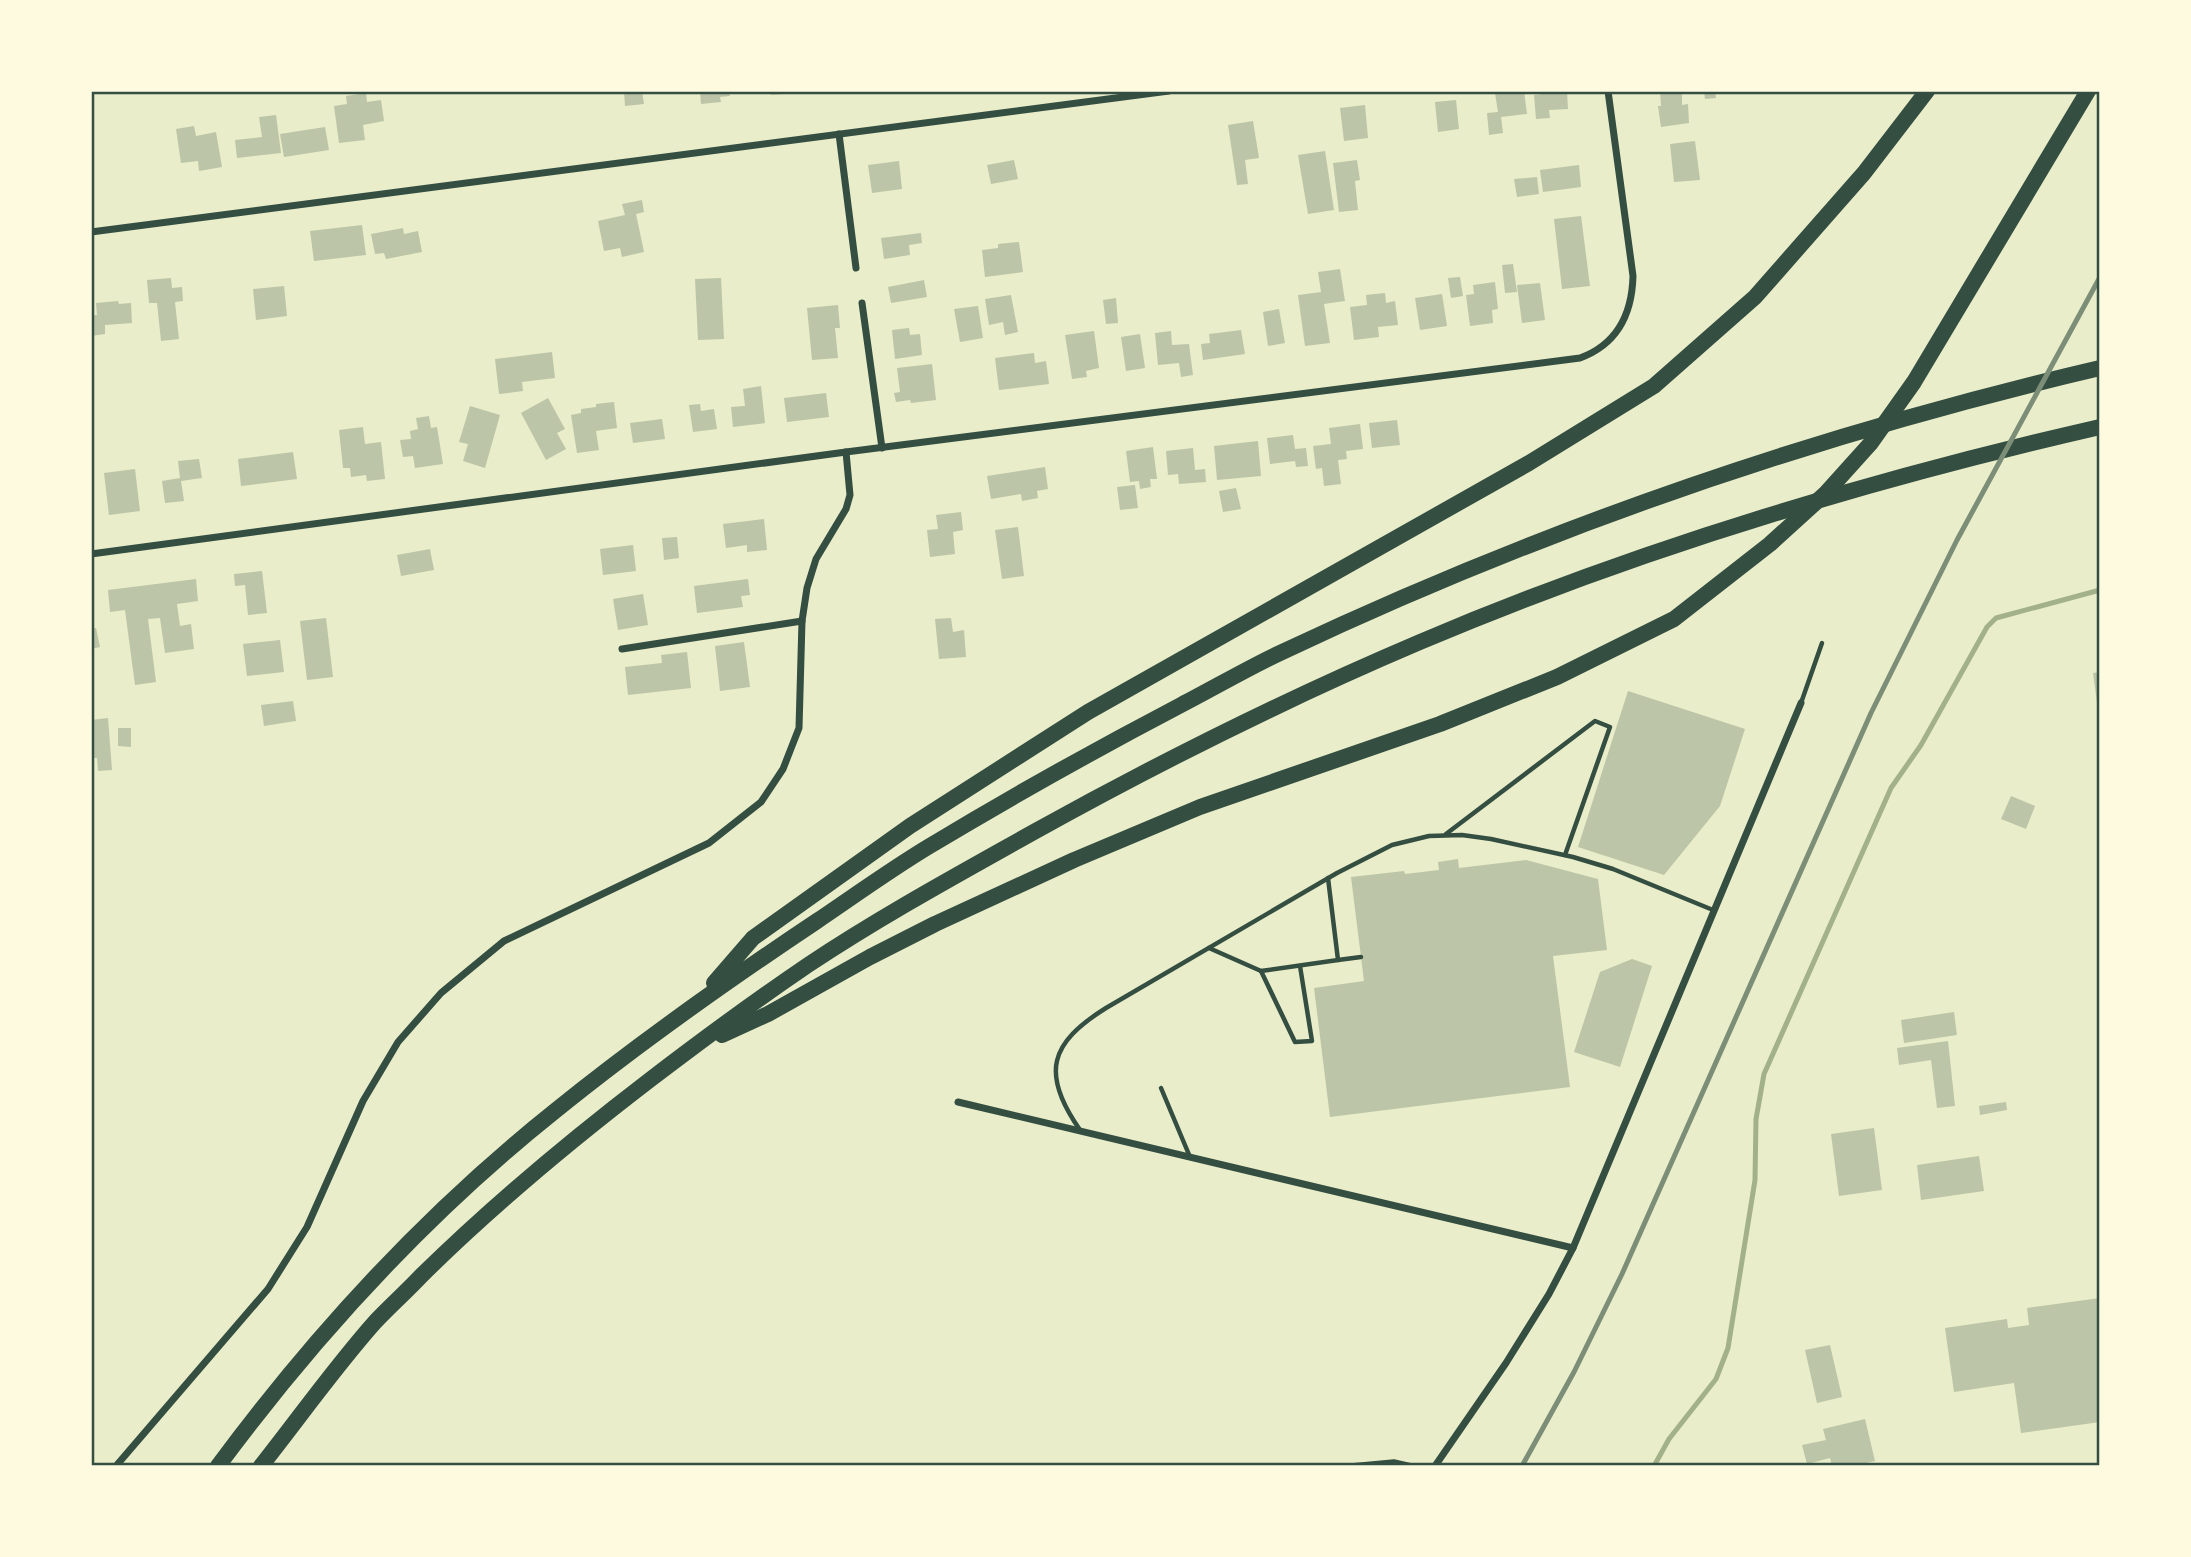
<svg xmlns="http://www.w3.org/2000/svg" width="2191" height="1557" font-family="'Noto Sans',sans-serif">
<rect width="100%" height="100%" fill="#e9edc9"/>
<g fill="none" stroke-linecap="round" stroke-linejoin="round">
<polyline stroke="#a3b18a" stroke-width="5" points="1654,1466 1669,1439 1716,1379 1728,1348 1755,1180 1756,1119 1764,1074 1891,788 1921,745 1987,627 1996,618 2100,590"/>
</g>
<g fill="#bcc5a7">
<polygon points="624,91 642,91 644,104 625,106"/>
<polygon points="700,91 729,91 730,96 720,97 721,102 701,104"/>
<polygon points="771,91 784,91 784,94 771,95"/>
<polygon points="1524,91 1527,114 1501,117 1503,133 1489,135 1487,113 1498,112 1495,93"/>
<polygon points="1542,91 1567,91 1568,109 1549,110 1550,118 1536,119 1534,95 1542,94"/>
<polygon points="1660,91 1682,91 1682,105 1688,104 1689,123 1661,127 1658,106 1661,106"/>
<polygon points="1704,91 1715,91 1716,98 1705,99"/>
<polygon points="366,93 367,102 381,100 384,121 363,125 365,140 339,143 334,106 347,104 346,96"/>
<polygon points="1456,100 1459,129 1438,132 1435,102"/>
<polygon points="1365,105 1368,138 1344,141 1340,108"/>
<polygon points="276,115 281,153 237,158 235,140 262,137 259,117"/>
<polygon points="1253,121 1259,158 1245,160 1248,184 1237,185 1228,125"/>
<polygon points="194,126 196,136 216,132 222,167 199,171 198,161 181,163 176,129"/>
<polygon points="325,127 329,150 284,157 280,134"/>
<polygon points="1695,141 1700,180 1674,182 1670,144"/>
<polygon points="1325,151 1334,210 1308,214 1298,155"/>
<polygon points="1014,160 1018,179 991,184 987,165"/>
<polygon points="1357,160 1360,180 1355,181 1358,210 1339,212 1333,163"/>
<polygon points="899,161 902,189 872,193 868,165"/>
<polygon points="1579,165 1581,187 1543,192 1540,170"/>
<polygon points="1537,177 1539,194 1517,197 1514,179"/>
<polygon points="642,200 644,212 636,214 644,252 622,257 620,248 604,251 598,221 625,215 622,204"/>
<polygon points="1581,216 1590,286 1562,289 1554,219"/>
<polygon points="362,225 366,255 314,261 310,231"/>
<polygon points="403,228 404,234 418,231 422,252 386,259 384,253 375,254 371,234"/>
<polygon points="921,233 922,243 909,245 910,255 884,259 881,238"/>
<polygon points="1019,242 1023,272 985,277 982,250 998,248 998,244"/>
<polygon points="1513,264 1517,292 1505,293 1502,265"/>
<polygon points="1340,269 1345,301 1324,304 1330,343 1305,346 1298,295 1321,292 1318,272"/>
<polygon points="1460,277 1463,296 1451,298 1448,278"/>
<polygon points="171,278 172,288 182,287 183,301 175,302 179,339 161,341 157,303 149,303 147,280"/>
<polygon points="721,278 724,339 698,340 695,279"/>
<polygon points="924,280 927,297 891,303 888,287"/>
<polygon points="1495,282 1498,309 1492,310 1493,323 1470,326 1466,295 1474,294 1473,285"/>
<polygon points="1540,283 1545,320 1522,323 1517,285"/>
<polygon points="284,286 287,316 256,320 253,289"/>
<polygon points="1385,293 1386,303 1395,301 1398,325 1378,327 1379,337 1354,340 1350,307 1367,305 1366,295"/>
<polygon points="1442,294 1447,326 1420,330 1415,298"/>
<polygon points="1011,295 1018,332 1005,335 1003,322 989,325 985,299"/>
<polygon points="1116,298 1118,323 1106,324 1103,300"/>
<polygon points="118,301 119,304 131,303 132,323 105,325 105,334 91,336 91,315 97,315 96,303"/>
<polygon points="838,305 840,328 835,328 838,358 812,360 807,308"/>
<polygon points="978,306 983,338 960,342 954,309"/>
<polygon points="1279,309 1285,343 1268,346 1263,312"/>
<polygon points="909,328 910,335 920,334 922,355 895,359 892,330"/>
<polygon points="1241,330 1245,354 1203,360 1201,344 1210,343 1209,334"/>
<polygon points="1094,331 1099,368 1086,371 1087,377 1072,379 1065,335"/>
<polygon points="1171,331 1172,345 1189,344 1193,375 1181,377 1179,363 1158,365 1155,333"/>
<polygon points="1140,334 1145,368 1126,371 1121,337"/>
<polygon points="552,352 555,378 522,382 523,391 499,394 495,359"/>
<polygon points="1034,353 1035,363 1046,361 1049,384 999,390 995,358"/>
<polygon points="932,364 936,400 911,403 910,400 896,402 894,393 900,392 897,368"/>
<polygon points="761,386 765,423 733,427 731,407 745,406 743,389"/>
<polygon points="826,393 829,417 787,422 784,398"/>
<polygon points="548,398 565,429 557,433 566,449 546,460 521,413"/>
<polygon points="614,402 617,428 596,431 599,450 577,453 571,415 581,413 581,409 596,407 596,404"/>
<polygon points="700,404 701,411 714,409 717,429 693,432 689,405"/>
<polygon points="470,406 500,415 485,468 463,461 468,444 459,442"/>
<polygon points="429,416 431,428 437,427 443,464 415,468 413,456 403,457 400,440 411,439 410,431 418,429 416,418"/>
<polygon points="662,419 665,439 633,443 630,423"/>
<polygon points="1397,420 1400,445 1372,448 1369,423"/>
<polygon points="1360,424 1363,449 1346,451 1347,459 1338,460 1341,484 1324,486 1322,468 1316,469 1313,446 1331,444 1329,428"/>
<polygon points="363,427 365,444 381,442 385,479 367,481 366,475 351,477 350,468 343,468 339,430"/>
<polygon points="1293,435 1295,449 1306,448 1308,466 1296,467 1295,461 1270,464 1267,438"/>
<polygon points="1258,441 1261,476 1217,480 1214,446"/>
<polygon points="1153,447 1157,479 1150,479 1151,487 1140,489 1139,481 1130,482 1126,451"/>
<polygon points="1193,448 1195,470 1205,469 1206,482 1179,484 1178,474 1168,475 1166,451"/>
<polygon points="293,452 297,479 241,486 238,459"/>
<polygon points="199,459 202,478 181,481 184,501 165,503 162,481 180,478 178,461"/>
<polygon points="1045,467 1048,489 1037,491 1038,498 1022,501 1021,494 991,499 987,476"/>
<polygon points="135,469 140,511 109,515 104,473"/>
<polygon points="1135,485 1138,508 1120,510 1117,487"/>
<polygon points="1236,488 1241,509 1223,512 1219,491"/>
<polygon points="961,512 963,530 953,532 955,554 930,557 927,530 938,529 936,515"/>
<polygon points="764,519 767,550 747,552 747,545 726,548 723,524"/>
<polygon points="1018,527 1024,576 1002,579 995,530"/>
<polygon points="677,537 679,558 664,560 662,538"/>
<polygon points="633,545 636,571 603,575 600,549"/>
<polygon points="430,549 434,570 401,576 397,555"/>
<polygon points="262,571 267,613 248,615 245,585 235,586 234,574"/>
<polygon points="196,579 198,601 177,604 180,626 191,624 194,649 165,653 160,618 148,619 156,682 135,685 125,610 110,612 108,590"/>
<polygon points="748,579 750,595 741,596 743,607 697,613 694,586"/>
<polygon points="643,594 648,625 618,630 613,599"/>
<polygon points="326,618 333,677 307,680 300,621"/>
<polygon points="951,618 953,632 964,630 966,657 939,659 935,619"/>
<polygon points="96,628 100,647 91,649 91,629"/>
<polygon points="280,640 284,672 247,676 243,644"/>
<polygon points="744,642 750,687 720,691 715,646"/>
<polygon points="687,652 691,688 628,695 625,667 662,663 661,655"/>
<polygon points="2100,672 2100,710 2098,710 2093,673"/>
<polygon points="1628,691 1745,729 1720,806 1664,875 1578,847"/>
<polygon points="293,701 296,721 264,726 261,705"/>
<polygon points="108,718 112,770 98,771 97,758 91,758 91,720"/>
<polygon points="118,728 131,728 131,747 118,746"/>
<polygon points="2011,796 2035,806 2026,829 2001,819"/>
<polygon points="1458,859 1459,868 1526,860 1598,879 1607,950 1553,956 1570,1087 1330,1117 1314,988 1364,981 1351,877 1404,871 1405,874 1439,870 1438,862"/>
<polygon points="1632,959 1652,966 1620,1067 1574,1052 1600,972"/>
<polygon points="1954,1012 1957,1035 1904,1043 1901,1020"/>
<polygon points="1948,1041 1955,1106 1937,1108 1931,1060 1899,1065 1897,1048"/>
<polygon points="2006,1102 2007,1110 1980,1115 1979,1106"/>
<polygon points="1874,1128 1882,1190 1839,1196 1831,1134"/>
<polygon points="1979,1156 1984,1191 1921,1200 1917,1165"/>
<polygon points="2100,1298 2100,1422 2021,1433 2014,1383 1954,1392 1945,1328 2007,1319 2008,1328 2029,1325 2027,1308"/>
<polygon points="1830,1345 1842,1397 1817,1403 1805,1350"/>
<polygon points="1865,1419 1875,1461 1852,1466 1832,1466 1830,1458 1807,1464 1802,1445 1826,1440 1823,1429"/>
</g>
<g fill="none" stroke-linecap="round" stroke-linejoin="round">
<polyline stroke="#344e41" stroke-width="3.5" points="1340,1466 1394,1461 1416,1466"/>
<g stroke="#344e41" stroke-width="4.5">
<polyline points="1801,703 1822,643"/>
<polyline points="1446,834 1595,721 1610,727 1565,855"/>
<polyline points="1209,948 1261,971 1338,960 1328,878"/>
<polyline points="1338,960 1361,957"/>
<polyline points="1261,971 1295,1042 1312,1041 1300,966"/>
<polyline points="1161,1088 1190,1157"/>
<path d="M1080,1130c-40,-57 -30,-87 26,-122l231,-135 55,-28 37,-9 33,-1 29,4 82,18 40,12 100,41"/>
</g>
<g stroke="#344e41" stroke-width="7">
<polyline points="839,134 856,268"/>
<polyline points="91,232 1169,91"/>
<polyline points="862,303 882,448"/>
<path d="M91,554l755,-102 734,-94c38,-14 52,-44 53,-82l-25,-185"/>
<polyline points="622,649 802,621"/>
<polyline points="958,1102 1573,1248"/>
<polyline points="116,1466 268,1289 307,1227 363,1101 398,1042 441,993 504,941 709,843 761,802 783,769 799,728 802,621 807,588 816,559 846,509 850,495 846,452"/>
<polyline points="1435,1466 1506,1363 1549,1294 1573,1248 1801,703"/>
</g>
<g stroke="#344e41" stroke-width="16">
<polyline points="714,983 753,938 910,826 1088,712 1529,463 1654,386 1755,297 1864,173 1927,91"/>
<polyline points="722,1035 768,1014 870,957 935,924 1074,860 1200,807 1440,724 1557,677 1674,619 1770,544 1825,494 1870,444 1914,382 2088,91"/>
<path d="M218,1466c97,-131 209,-253 337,-355 84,-68 172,-130 262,-190 37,-25 73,-51 111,-74 83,-50 167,-97 253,-142 33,-17 65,-36 99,-52 262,-124 537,-219 820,-285"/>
<path d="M261,1466c38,-48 74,-99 114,-144 15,-16 31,-30 46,-46 72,-71 149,-135 230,-197 51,-39 104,-78 157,-114 72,-48 149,-90 224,-132 126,-70 256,-135 388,-191 219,-93 449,-162 680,-215"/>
</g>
<polyline stroke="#7c8e77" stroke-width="5" points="1522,1466 1574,1372 1622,1274 1871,713 1957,540 2100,277"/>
</g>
<rect width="2191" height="1557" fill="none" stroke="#fefae0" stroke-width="186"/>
<rect x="93" y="93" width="2005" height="1371" fill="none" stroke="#344e41" stroke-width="2.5"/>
</svg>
